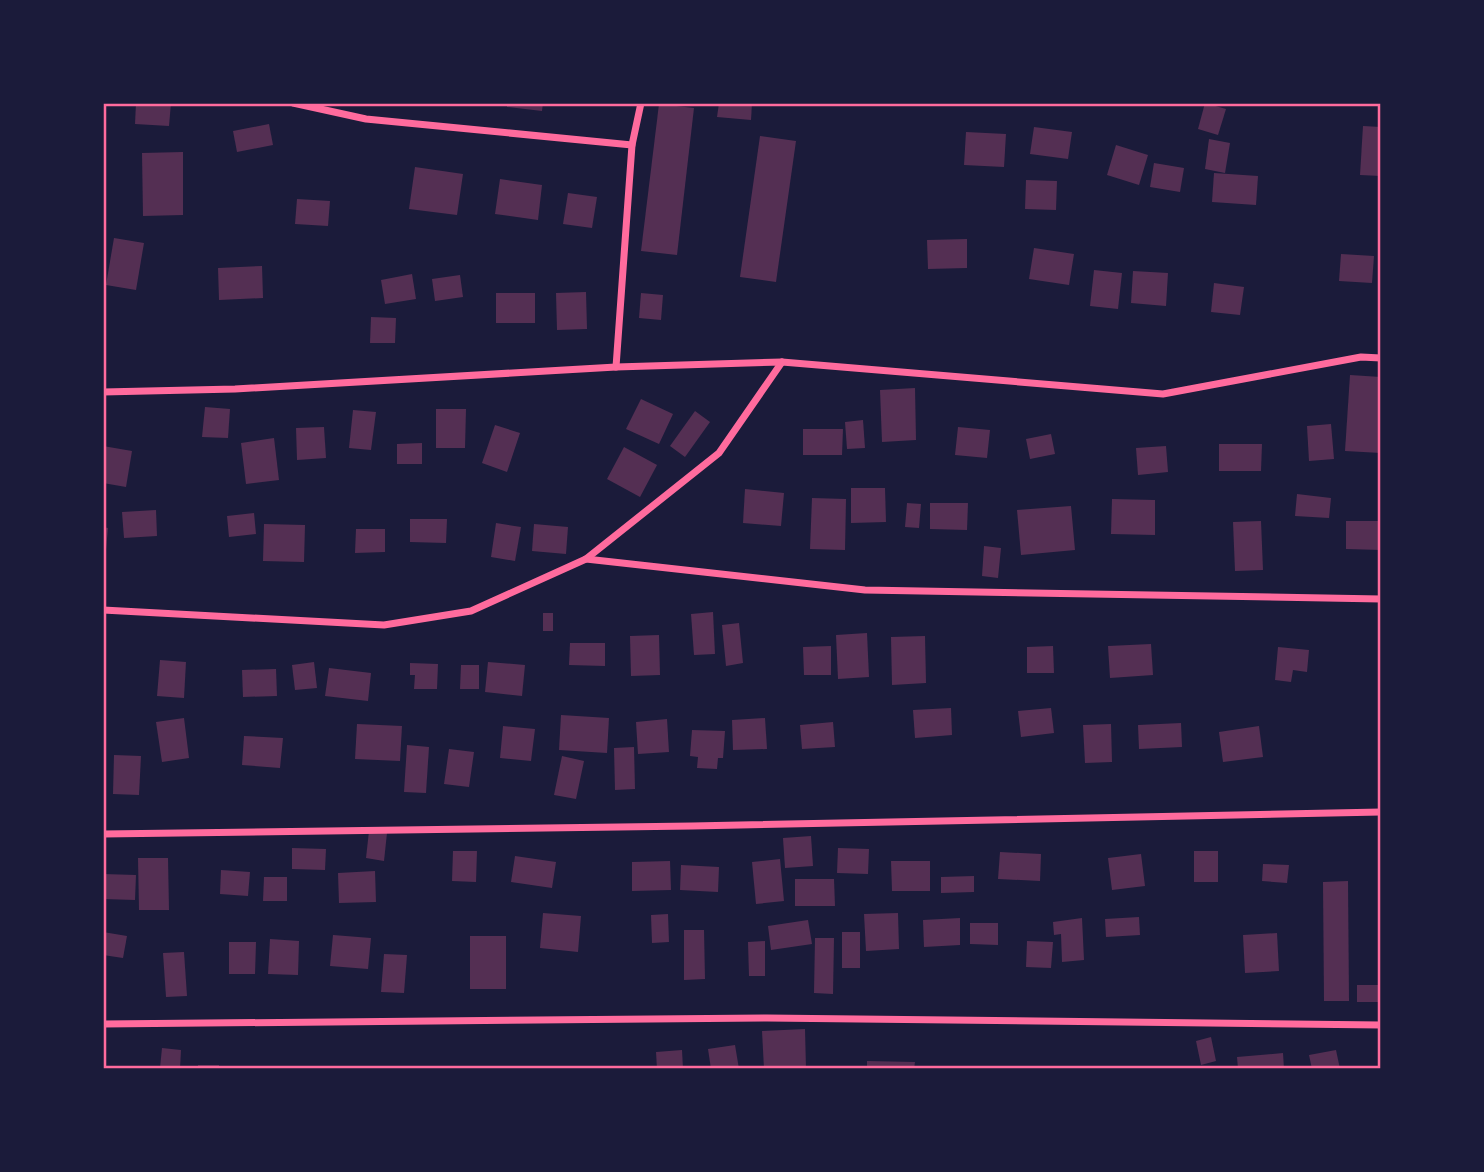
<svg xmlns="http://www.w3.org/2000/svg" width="1484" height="1172" font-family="'Playfair Display',serif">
<rect width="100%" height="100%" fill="#1b1b3a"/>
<g fill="#542f53">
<polygon points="136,103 171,103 169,126 135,124"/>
<polygon points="507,103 543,103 542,111 507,107"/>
<polygon points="719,103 752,103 751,120 717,117"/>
<polygon points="1205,103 1226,109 1218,135 1198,129"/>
<polygon points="659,104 694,108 677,255 641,251"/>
<polygon points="269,124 273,145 237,152 233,131"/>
<polygon points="1363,126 1381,127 1381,176 1360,175"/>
<polygon points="1034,127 1072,132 1068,159 1030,154"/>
<polygon points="966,132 1006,134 1004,167 964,165"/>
<polygon points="760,136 796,141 776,282 740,277"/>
<polygon points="1209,139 1230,143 1225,173 1205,169"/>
<polygon points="1116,145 1148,155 1139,185 1107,175"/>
<polygon points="183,152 183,215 143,216 142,153"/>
<polygon points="1154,163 1184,168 1180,192 1150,187"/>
<polygon points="415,167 463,174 457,215 409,209"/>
<polygon points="1214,173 1258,176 1256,205 1212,202"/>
<polygon points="500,179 542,185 538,220 495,214"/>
<polygon points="1026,180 1057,181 1056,210 1025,209"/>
<polygon points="568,193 597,197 592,228 563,224"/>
<polygon points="297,199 330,201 328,226 295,224"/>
<polygon points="114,238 144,243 136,290 106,285"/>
<polygon points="967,239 967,268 928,269 927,240"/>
<polygon points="1034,248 1074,254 1069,285 1029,279"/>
<polygon points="1341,254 1374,256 1372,283 1339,281"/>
<polygon points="262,266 263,298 219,300 218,268"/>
<polygon points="1094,270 1122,273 1118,309 1090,306"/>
<polygon points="1133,271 1168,273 1166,306 1131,303"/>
<polygon points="412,274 416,299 385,304 381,280"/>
<polygon points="460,275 463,297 435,301 432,279"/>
<polygon points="1214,283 1244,287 1240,315 1211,312"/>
<polygon points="586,292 587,329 557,330 556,293"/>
<rect x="496" y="293" width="39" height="30"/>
<polygon points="641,293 663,295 661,320 639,318"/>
<polygon points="371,317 396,318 395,343 370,343"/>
<polygon points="1350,375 1381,377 1381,453 1345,451"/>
<polygon points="915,388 916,440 882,442 880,390"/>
<polygon points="641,399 673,414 659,444 626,429"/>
<polygon points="205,407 230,409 228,438 202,437"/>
<polygon points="436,409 466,409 465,448 436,448"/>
<polygon points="353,410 376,412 371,450 349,448"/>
<polygon points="695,411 710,422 685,457 670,446"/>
<polygon points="863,420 865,448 847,449 845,422"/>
<polygon points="1331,424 1334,459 1309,461 1307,426"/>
<polygon points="495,425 520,433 507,472 482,463"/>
<polygon points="324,427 326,458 297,460 296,428"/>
<polygon points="958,427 990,430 987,458 955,455"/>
<polygon points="803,429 843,429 842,455 803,455"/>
<polygon points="1051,434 1055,454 1030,459 1026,439"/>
<polygon points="274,438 279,480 246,484 241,443"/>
<polygon points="422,443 422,464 397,464 397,444"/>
<polygon points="1219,444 1262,444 1261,471 1219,471"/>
<polygon points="103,446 132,451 126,487 103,483"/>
<polygon points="1166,446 1168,472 1138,475 1136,448"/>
<polygon points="624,447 657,465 640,497 607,479"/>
<polygon points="851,488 885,488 886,522 851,523"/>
<polygon points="745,489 784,493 781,526 743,523"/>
<polygon points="1297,494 1331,498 1329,518 1295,516"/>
<polygon points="812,498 846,499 845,550 810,549"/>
<polygon points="1112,499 1155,500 1155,535 1111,534"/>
<polygon points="907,503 921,504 919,528 905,527"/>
<polygon points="930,503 968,503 967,530 930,529"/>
<polygon points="1071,506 1075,550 1021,555 1017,510"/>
<polygon points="156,510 157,536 124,538 122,512"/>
<polygon points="254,513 256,534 229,537 227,516"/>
<polygon points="410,519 447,519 446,543 410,542"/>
<polygon points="1261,521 1263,570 1235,571 1233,522"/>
<polygon points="1346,521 1381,521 1381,550 1346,549"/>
<polygon points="496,523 521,527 515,561 491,557"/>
<polygon points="264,524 305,525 304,562 263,561"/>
<polygon points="534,524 568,527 566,554 532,551"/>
<polygon points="103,527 108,528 105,561 103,561"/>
<polygon points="356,529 385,529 385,552 355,553"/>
<polygon points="984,546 1001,548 998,578 982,576"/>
<polygon points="713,612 715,654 694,655 691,614"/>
<rect x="543" y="613" width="10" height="18"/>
<polygon points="739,623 743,663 726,666 722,625"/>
<polygon points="867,633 869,677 838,679 836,635"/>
<polygon points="659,635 660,675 631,676 630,636"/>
<polygon points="925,636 926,683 892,685 891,637"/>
<polygon points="570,643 605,643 605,666 569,665"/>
<polygon points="1151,644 1153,675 1110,678 1108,646"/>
<polygon points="831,646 831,675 804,675 803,647"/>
<polygon points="1053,646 1054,673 1027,673 1027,647"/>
<polygon points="1278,647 1309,650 1307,672 1293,670 1291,682 1275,680"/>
<polygon points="160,660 186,662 184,698 157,696"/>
<polygon points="314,662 317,688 295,690 292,665"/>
<polygon points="488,662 525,665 522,696 485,692"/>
<polygon points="410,663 438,664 437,689 414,689 415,675 410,675"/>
<polygon points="461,665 479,665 479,689 460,689"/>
<polygon points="329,668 371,673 368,701 325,696"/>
<polygon points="276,669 277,696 243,697 242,670"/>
<polygon points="951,708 952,735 915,738 913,710"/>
<polygon points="1051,708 1054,733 1021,737 1018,711"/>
<polygon points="561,715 609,718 607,753 559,750"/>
<polygon points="184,718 189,758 162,762 156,722"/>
<polygon points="765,718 767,749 733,750 732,720"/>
<polygon points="667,719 669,752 638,754 636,722"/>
<polygon points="833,722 835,747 802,749 800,725"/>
<polygon points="1181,723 1182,747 1139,749 1138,725"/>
<polygon points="357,724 402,726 400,761 355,759"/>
<polygon points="1111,724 1112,762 1085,763 1083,725"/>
<polygon points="503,726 535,729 531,761 500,758"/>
<polygon points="1259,726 1263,757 1223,762 1219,732"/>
<polygon points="692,730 725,731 723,758 718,758 717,769 697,768 698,757 690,756"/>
<polygon points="244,736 283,738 280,768 242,765"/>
<polygon points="407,745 429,747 426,793 404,792"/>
<polygon points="634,747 635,789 615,790 614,748"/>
<polygon points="449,749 474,752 469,787 444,784"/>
<polygon points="114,755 141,756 139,795 113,794"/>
<polygon points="562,756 584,761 576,799 554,795"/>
<polygon points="369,831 387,833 384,861 366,858"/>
<polygon points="811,836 813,866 785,868 783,838"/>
<polygon points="292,848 326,849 325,870 292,869"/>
<polygon points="838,848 869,849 868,874 837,873"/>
<polygon points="453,851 477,851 476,882 452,881"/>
<rect x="1194" y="851" width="24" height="31"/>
<polygon points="1000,852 1041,854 1040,881 998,879"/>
<polygon points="1141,854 1145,886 1112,890 1108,858"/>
<polygon points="515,856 556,862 552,888 511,882"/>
<polygon points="138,858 168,858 169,910 139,910"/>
<polygon points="780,859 784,901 756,904 752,862"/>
<polygon points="670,861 671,890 632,891 632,862"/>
<polygon points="891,861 930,861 930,891 892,891"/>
<polygon points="1263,864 1289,865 1287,883 1262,881"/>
<polygon points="681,865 719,867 718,892 680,890"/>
<polygon points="221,870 250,872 248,896 220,894"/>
<polygon points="375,871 376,902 339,903 338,873"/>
<polygon points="103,874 136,875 135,900 103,899"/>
<polygon points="974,876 974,892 941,893 941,877"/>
<polygon points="264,877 287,877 287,901 263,901"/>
<polygon points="795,879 834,879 835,906 795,906"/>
<polygon points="1348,881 1349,1001 1324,1001 1323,882"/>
<polygon points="543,913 581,916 578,952 540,948"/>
<polygon points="898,913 899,949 866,951 864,914"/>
<polygon points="668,914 669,942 652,943 651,915"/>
<polygon points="1139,917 1140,935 1106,937 1105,919"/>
<polygon points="960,918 960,945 924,947 923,920"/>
<polygon points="1082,918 1084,960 1062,962 1061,934 1054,935 1053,922"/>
<polygon points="808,920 812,944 771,950 768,926"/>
<polygon points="970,923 998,923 998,945 970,944"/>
<polygon points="684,930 704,930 705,979 684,980"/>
<polygon points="103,932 127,936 123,958 103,955"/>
<rect x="842" y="932" width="18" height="36"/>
<polygon points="1277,933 1279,971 1245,973 1243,935"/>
<polygon points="333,935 371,938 368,969 330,966"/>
<rect x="470" y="936" width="36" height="53"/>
<polygon points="815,938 834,938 833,994 814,993"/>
<polygon points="270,939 299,941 298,975 268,974"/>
<polygon points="765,941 765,976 749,976 748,942"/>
<polygon points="1027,941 1053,942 1051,968 1026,967"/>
<polygon points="229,942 256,942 255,974 229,974"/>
<polygon points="184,952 187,996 166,997 163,953"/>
<polygon points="384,954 407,955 404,993 381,992"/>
<rect x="1357" y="985" width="24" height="17"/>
<polygon points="805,1029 806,1069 764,1069 762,1031"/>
<polygon points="1211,1037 1216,1061 1201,1065 1196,1041"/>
<polygon points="735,1045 739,1069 711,1069 708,1049"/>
<polygon points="162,1048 181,1050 180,1069 160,1068"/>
<polygon points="682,1050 683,1069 657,1069 656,1052"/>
<polygon points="1336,1050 1340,1069 1312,1069 1309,1055"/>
<polygon points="1283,1053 1284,1069 1238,1069 1237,1057"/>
<polygon points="867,1061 915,1062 914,1069 867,1069"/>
<rect x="198" y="1065" width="21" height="4"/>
</g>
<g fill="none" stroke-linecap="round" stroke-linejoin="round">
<g stroke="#ff6b9d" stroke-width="7">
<polyline points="293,103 366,119 632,145"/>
<polyline points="616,367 632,145 641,103"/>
<polyline points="103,392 235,389 616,367 782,362 1163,394 1361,357 1381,358"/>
<polyline points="586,559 865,590 1381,599"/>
<polyline points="103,610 384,625 471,611 586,559 719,453 782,362"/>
<polyline points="103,834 692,826 1381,812"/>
<polyline points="103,1024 767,1018 1381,1025"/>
</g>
</g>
<rect width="1484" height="1172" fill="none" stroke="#1b1b3a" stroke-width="210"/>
<rect x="105" y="105" width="1274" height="962" fill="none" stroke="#ff6b9d" stroke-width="2.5"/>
</svg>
